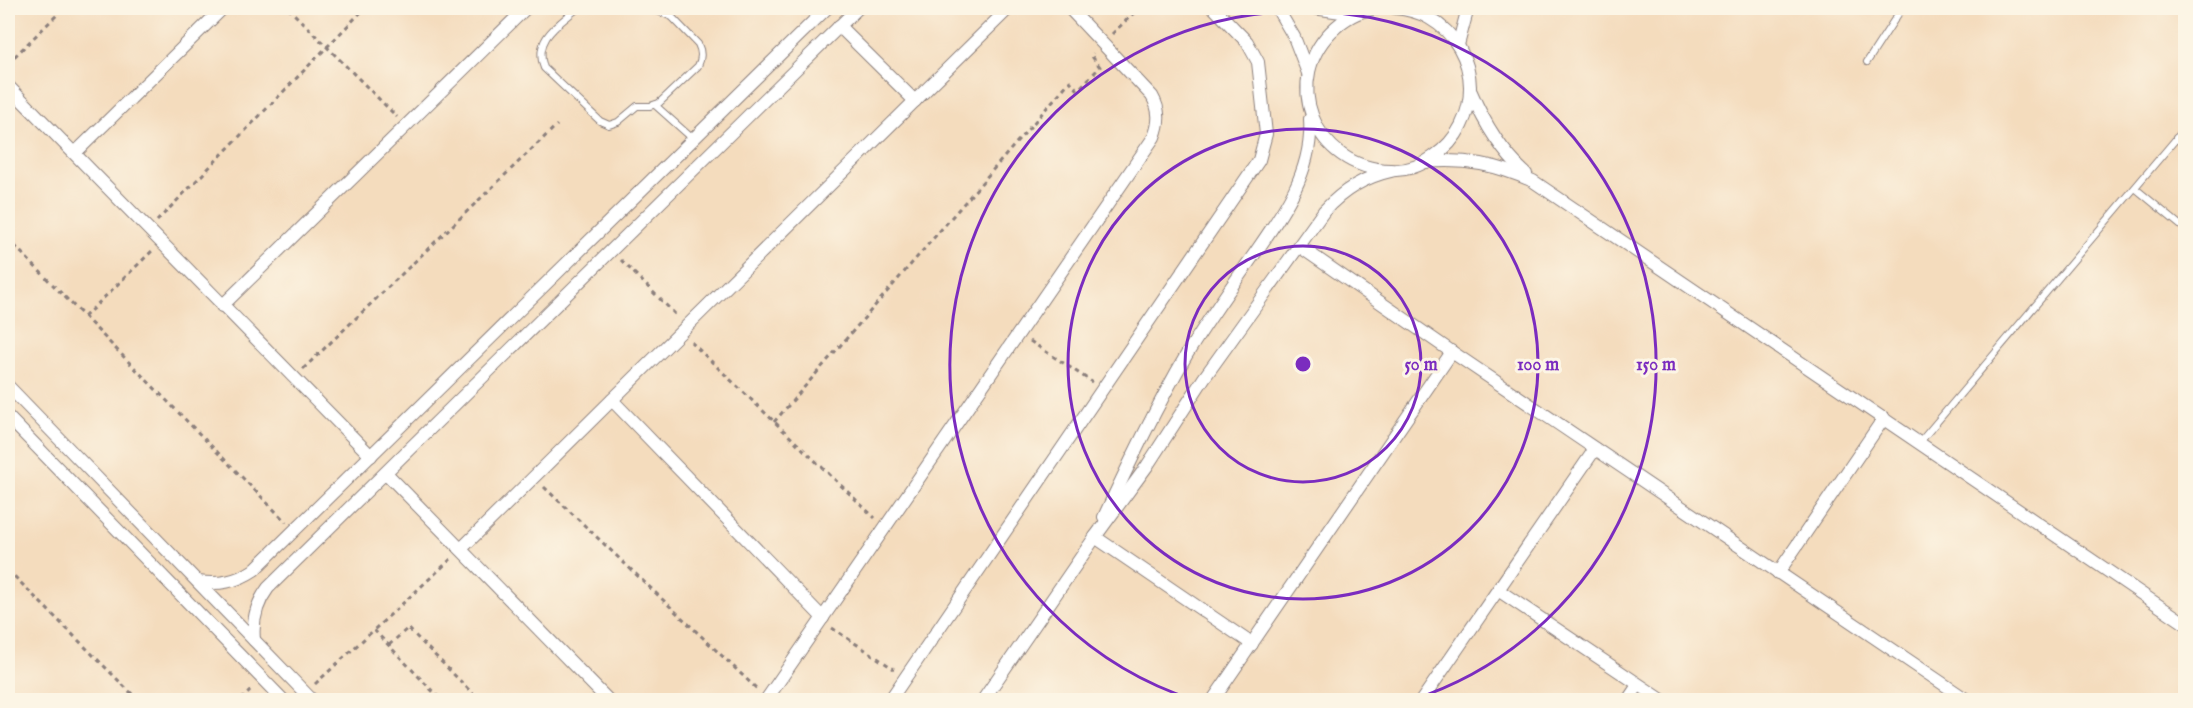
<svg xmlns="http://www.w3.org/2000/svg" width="2193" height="708" font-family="'IM FELL English',serif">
<rect width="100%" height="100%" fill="#fcf5e5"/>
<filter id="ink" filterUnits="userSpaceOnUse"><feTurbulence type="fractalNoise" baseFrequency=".0167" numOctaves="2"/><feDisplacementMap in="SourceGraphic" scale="12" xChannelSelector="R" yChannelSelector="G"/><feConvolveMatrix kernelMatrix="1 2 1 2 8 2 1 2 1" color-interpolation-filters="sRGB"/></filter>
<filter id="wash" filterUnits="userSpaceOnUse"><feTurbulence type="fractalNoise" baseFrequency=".008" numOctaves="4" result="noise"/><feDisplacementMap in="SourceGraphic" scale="24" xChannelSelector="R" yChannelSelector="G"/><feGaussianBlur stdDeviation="1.35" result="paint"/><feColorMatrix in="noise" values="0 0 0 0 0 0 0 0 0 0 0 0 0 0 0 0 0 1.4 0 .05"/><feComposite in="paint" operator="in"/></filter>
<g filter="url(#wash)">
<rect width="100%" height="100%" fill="#f4dcbd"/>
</g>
<g filter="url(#ink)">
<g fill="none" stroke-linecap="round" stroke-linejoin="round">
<defs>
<g id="service">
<path d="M578,8c-20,17 -45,31 -34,60l56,53 9,4 9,-3 19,-16h13l9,-3 39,-37c4,-8 4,-14 0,-22l-26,-27 -21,-9"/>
<polyline points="1867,62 1902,8"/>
<polyline points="655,105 693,139"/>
<polyline points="2176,138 2186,146"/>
<polyline points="2135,188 2186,230"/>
<polyline points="1920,442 2186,127"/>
</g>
<g id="minor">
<polyline points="1277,8 1294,37 1308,73"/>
<polyline points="1314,8 1341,12 1357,11"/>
<path d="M1380,8c-16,1 -32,8 -44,19 -58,51 -22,142 54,143 15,1 31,-4 43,-13 50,-33 50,-108 -4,-139 -10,-6 -23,-9 -34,-10"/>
<polyline points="839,26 915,101"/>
<polyline points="1458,45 1468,8"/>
<polyline points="8,86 371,456"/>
<path d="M1471,92c13,31 30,59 55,82"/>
<polyline points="75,153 223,8"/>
<path d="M1426,162c39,-4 72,3 107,19l653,443"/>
<polyline points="1299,246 1452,352 1967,700"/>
<polyline points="222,306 526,8"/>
<polyline points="8,386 312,700"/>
<polyline points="612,400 823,618"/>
<polyline points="8,417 283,700"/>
<polyline points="386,473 608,700"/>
<path d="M1104,517c26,-55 52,-110 83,-163 19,-31 40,-61 61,-91 30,-43 66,-89 62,-144"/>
<polyline points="1095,537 1252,644"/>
<polyline points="461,549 1009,8"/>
<polyline points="1778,573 1884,418"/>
<path d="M198,582c21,3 38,0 56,-12l573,-562"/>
<polyline points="1498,590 1662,700"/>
<path d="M254,640c-2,-20 2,-36 14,-52l590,-580"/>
<path d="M766,700l388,-563c6,-15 6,-27 -2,-41l-83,-88"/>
<polyline points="890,700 1259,160 1266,134 1258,62 1247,42 1214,8"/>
<path d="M983,700l112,-163 52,-71 57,-88 120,-167c19,-21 40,-34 67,-40"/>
<polyline points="1213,700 1452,352"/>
<polyline points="1422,700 1595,449"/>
<polyline points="1628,700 1638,685"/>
</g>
</defs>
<use href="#service" stroke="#8b7f7c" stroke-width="8"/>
<use href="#minor" stroke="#8b7f7c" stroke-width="14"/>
<g stroke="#8b7f7c" stroke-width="3" stroke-dasharray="4.5 4.5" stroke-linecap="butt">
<polyline points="288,8 397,117"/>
<polyline points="1112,34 1139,8"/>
<polyline points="8,63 64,8"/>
<polyline points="157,221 365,8"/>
<polyline points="8,239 286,522"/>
<polyline points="621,260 678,317"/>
<polyline points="84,317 152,251"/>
<polyline points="1030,341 1092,382"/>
<polyline points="691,342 875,518"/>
<polyline points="303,369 557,125"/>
<polyline points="774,422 1070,81 1078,90 1100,67 1091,55 1093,53"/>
<polyline points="544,487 757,689"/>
<polyline points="8,570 138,700"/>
<polyline points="832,628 894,669"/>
<polyline points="374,630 441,700"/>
<polyline points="389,645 408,628 479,700"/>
<polyline points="315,684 451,559"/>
<polyline points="241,700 253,688"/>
</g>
<use href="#service" stroke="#fff" stroke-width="6"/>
<use href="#minor" stroke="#fff" stroke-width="12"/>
</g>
</g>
<g fill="none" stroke="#7b2cbf" stroke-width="3">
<circle cx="1303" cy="364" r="118"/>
<circle cx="1303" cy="364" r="235"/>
<path d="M1194 700A353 353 0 1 1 1412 700"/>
</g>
<circle cx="1303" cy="364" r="9" fill="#7b2cbf" stroke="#fcf5e5" stroke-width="3"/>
<g font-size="18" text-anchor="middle" font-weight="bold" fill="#7b2cbf" stroke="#fcf5e5" stroke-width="6" stroke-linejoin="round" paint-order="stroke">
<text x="1421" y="370">50 m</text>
<text x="1538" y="370">100 m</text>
<text x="1656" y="370">150 m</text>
</g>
<rect width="2193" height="708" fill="none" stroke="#fcf5e5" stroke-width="30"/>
</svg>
